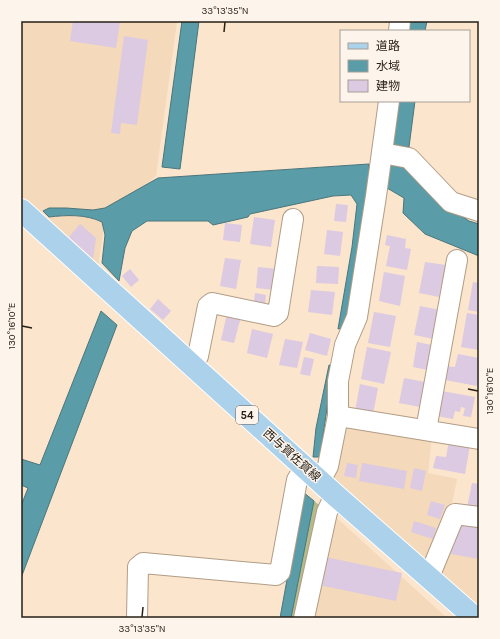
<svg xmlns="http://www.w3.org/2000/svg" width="500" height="639" font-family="Karla,'Noto Sans JP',sans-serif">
<rect width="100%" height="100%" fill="#fbe5cc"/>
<g fill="#f4d9ba">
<polygon points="21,21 177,21 156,176 105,219 98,267 21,197"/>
<polygon points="340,421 432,435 428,473 457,479 450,514 479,520 479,607 332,476"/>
<polygon points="330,512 447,618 306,618"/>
</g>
<polygon fill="#b5bb88" points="314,501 323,508 296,618 291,618"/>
<g fill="#5a9ca7" stroke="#4a767c">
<polygon points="182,21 199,21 180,169 162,167"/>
<polygon points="409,21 427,21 425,31 408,31"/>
<polygon points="399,101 415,101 409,147 393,145"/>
<path d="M369,164l1,27 -22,122 -5,15 -5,1 14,-82 5,-43 -6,-9 -18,1 -83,18 -2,3 -35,8 -5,-4h-61l-15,10 -7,17 -6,33 -17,-18 3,-28 -3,-13c-16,-8 -36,-7 -53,-5l-6,-6 6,-3h17l27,2 12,-2 53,-30z"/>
<polygon points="390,165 406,167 442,203 469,221 479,224 479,256 425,234 403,213 404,198 387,188"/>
<polygon points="101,311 117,325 21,578 21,506 28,488 21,485 21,459 40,465"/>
<polygon points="329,365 333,366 320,457 313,457 316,428"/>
<polygon points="303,492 314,501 291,618 280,618"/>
</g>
<g fill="#dcc9e2">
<polygon points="73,21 120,21 116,48 70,41"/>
<polygon points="124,36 148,40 137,125 121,123 120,134 111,133"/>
<polygon points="336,204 348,205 346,222 334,221"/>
<polygon points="254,217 275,220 271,247 250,244"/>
<polygon points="225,223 242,225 240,242 223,240"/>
<polygon points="80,224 96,238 93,259 69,237"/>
<polygon points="327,230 343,232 340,256 324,254"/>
<polygon points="387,235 406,239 405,248 411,249 407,270 386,266 390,246 385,245"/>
<polygon points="225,258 241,260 236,289 220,286"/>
<polygon points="425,262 446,265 439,297 419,293"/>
<polygon points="317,266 339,267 338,284 316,283"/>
<polygon points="258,267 278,269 275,290 256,288"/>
<polygon points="130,269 139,280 131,287 122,276"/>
<polygon points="384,272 405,276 400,306 379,301"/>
<polygon points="473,282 479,283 479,312 468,310"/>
<polygon points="311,290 335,292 332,315 308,312"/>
<polygon points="255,293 266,295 265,304 254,302"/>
<polygon points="158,299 171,311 163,320 150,309"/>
<polygon points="420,306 440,310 434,339 414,335"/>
<polygon points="374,312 396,316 390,347 368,343"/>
<polygon points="467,313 479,315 479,350 461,347"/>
<polygon points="227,314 241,317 234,343 221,340"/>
<polygon points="252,329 273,334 267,358 247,353"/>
<polygon points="310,333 331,339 327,356 305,350"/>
<polygon points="285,339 303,342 297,368 279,365"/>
<polygon points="417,342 432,345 428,370 413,367"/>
<polygon points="367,347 391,352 384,384 361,379"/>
<polygon points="458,354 479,358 479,374 477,386 445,380 447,366 455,367"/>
<polygon points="304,357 314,359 310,376 300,374"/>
<polygon points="404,378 425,382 420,407 399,403"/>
<polygon points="360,384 378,388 373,414 355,411"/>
<polygon points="442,391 475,397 471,417 463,416 465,408 461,407 460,412 455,411 453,419 437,416"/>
<polygon points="449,441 470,445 465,474 433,468 436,456 446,457"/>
<polygon points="347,463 358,465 356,478 344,476"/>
<polygon points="362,463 407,471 404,489 359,481"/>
<polygon points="414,468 426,471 422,491 410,488"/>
<polygon points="472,483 479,484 479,511 467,508"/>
<polygon points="431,501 445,505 440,519 427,515"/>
<polygon points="458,517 479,521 479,559 451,554"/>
<polygon points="414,521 436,528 433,539 411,532"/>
<polygon points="325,557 402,573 396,601 319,585"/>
</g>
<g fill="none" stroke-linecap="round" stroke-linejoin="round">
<defs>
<g id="minor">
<polyline points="399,31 400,21"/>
<polyline points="382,153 409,158 451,202 479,211"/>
<polyline points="193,366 198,356 208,306 212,303 274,316 278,313 293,219"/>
<polyline points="338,416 479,439"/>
<polyline points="426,430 457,260"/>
<polyline points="320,481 328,466 338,416 338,381 345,345 357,317 376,196 389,101"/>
<polyline points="429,577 455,514 479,517"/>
<polyline points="137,618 138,567 143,563 276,575 280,572 297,480 305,467"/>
<polyline points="304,618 327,512 335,495"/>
</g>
<polyline id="major" points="21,210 335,495 475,618"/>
</defs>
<use href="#minor" stroke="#b19d86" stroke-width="22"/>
<use href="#major" stroke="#fff" stroke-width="24"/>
<use href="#minor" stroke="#fff" stroke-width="20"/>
<use href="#major" stroke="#acd1eb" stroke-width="22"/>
</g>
<path fill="none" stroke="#261f16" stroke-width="1.5" d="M224,32l1,-10M22,326l10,2M468,389l10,2M142,617l1,-10"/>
<g text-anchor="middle" stroke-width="3" stroke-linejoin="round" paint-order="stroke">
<rect fill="#fdf4eb" stroke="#665f56" stroke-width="1" x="236" y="406" width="22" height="18" rx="3"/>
<g font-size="11" font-weight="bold" fill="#261f16">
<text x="247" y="419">54</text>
</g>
<g font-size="12" fill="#261f16" stroke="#fdf4eb">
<text transform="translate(292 455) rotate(42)" y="4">西与賀佐賀線</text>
</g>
</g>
<rect width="500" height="639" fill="none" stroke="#fdf4eb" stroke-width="44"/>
<rect x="340" y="30" width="130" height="72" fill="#fdf4eb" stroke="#a79f96"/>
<rect x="348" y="43" width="20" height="6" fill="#acd1eb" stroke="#a79f96"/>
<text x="376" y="50" font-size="12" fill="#261f16">道路</text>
<rect x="348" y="60" width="20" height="12" fill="#5a9ca7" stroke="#a79f96"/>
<text x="376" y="70" font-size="12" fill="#261f16">水域</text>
<rect x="348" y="80" width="20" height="12" fill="#dcc9e2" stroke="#a79f96"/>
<text x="376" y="90" font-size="12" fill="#261f16">建物</text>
<rect x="22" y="22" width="456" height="595" fill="none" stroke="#261f16" stroke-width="1.5"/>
<g font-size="10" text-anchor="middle" fill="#261f16">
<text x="225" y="14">33°13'35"N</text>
<text transform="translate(11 326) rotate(-90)" y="4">130°16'10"E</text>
<text transform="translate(489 391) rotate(-90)" y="4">130°16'10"E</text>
<text x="142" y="632">33°13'35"N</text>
</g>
</svg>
